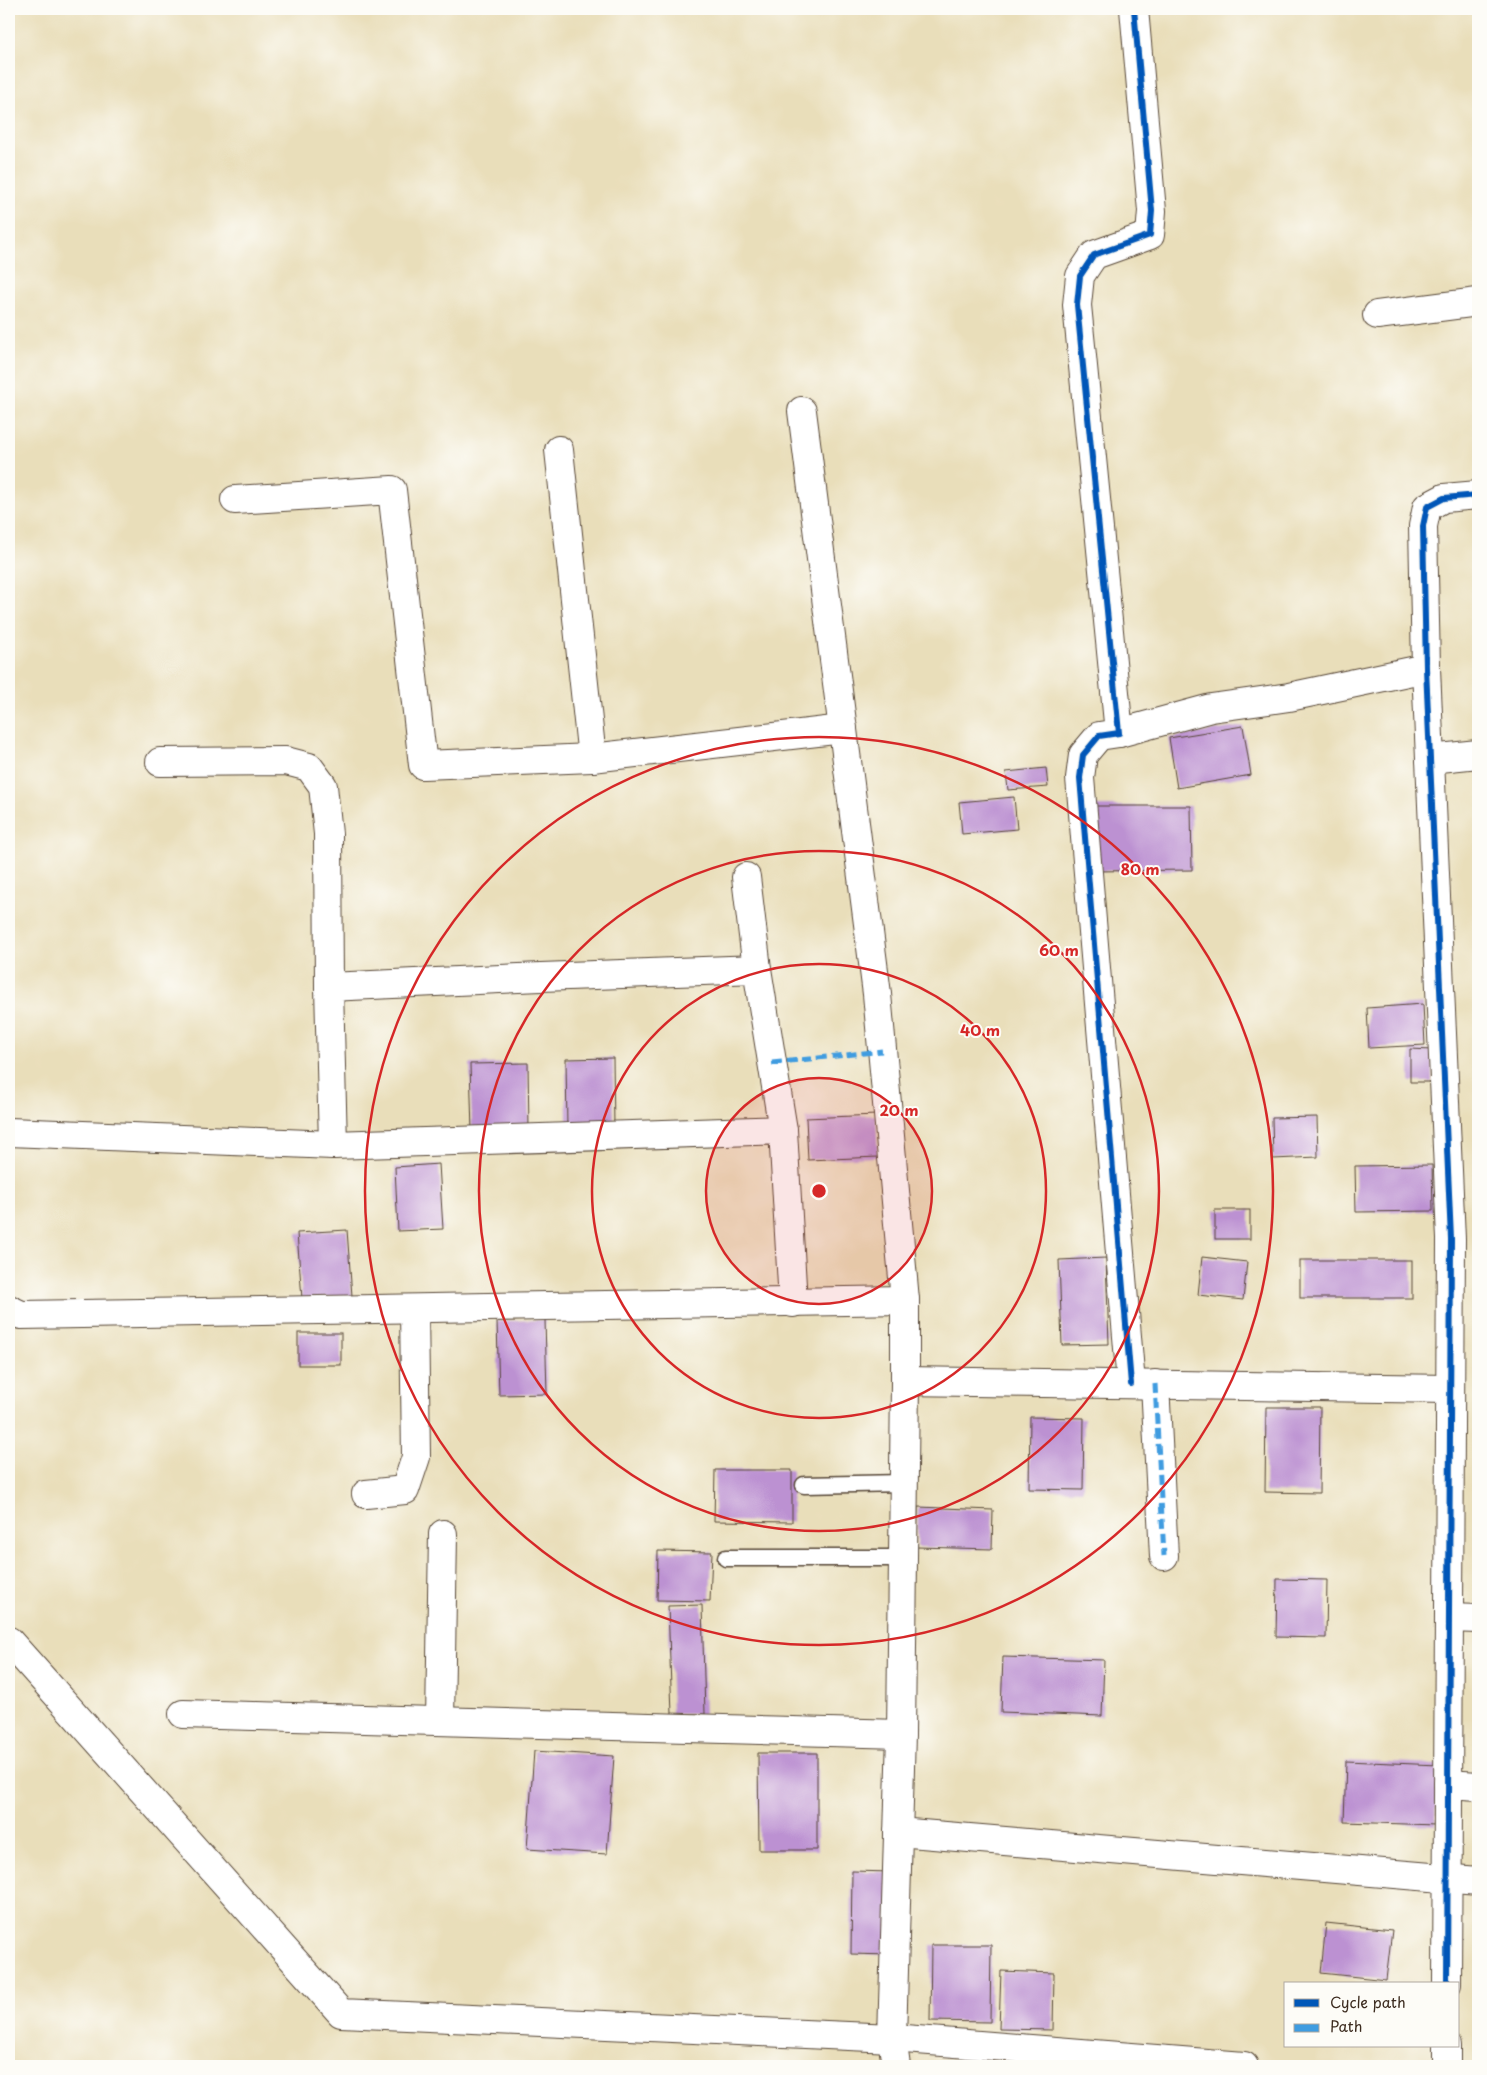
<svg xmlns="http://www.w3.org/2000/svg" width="1487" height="2075" font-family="'Playpen Sans',sans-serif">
<rect width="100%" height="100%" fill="#fdfcf7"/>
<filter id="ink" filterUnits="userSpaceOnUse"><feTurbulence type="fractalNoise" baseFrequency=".02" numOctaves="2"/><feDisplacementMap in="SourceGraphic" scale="10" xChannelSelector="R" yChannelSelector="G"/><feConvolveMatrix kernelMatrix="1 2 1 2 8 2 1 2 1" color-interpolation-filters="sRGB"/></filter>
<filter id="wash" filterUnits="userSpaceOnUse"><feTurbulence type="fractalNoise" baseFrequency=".0096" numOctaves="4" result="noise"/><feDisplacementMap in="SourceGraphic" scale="20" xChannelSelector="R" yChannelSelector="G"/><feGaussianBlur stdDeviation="1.12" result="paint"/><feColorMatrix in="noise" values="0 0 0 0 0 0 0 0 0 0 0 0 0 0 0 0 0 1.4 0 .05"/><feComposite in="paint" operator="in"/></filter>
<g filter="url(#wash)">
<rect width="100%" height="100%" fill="#e9deba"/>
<g id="blocks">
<g fill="#bc91d2">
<polygon points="1243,726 1251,775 1177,788 1169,738"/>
<polygon points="1046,768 1048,787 1008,790 1006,772"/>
<polygon points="1014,797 1017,829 962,834 959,802"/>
<polygon points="1093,806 1191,806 1192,870 1093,871"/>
<polygon points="1423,1004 1425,1045 1369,1048 1367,1008"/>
<polygon points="1410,1049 1432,1050 1432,1082 1410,1082"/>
<polygon points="613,1058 614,1127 567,1128 566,1059"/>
<polygon points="528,1063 529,1131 472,1132 470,1064"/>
<polygon points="876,1115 878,1157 808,1160 806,1118"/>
<polygon points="1317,1117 1318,1157 1273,1159 1272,1118"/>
<polygon points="439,1164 443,1229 398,1231 395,1167"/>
<polygon points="1432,1165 1433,1211 1356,1212 1355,1166"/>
<rect x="1215" y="1210" width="35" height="29"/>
<polygon points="347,1230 352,1296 302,1299 297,1233"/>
<polygon points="1202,1257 1247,1262 1243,1300 1198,1295"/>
<polygon points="1106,1258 1109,1344 1062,1345 1059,1260"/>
<rect x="1300" y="1260" width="112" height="38"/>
<polygon points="545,1320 547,1394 499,1395 497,1321"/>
<rect x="298" y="1333" width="43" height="32"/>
<polygon points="1266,1407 1320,1407 1319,1493 1265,1492"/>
<polygon points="1030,1417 1084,1418 1083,1490 1029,1489"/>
<polygon points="715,1470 792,1470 792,1522 714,1521"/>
<polygon points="918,1507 993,1510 992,1549 917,1547"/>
<polygon points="658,1551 712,1552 710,1601 657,1600"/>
<polygon points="1277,1579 1327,1580 1326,1638 1276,1637"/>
<polygon points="702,1605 705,1714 672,1714 668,1606"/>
<polygon points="1003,1657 1104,1660 1102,1716 1001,1712"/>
<polygon points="534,1751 614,1756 607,1854 527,1849"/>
<polygon points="758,1753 817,1753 817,1850 759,1850"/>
<polygon points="1346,1761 1438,1765 1436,1825 1344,1822"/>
<polygon points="852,1871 891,1872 889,1955 851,1954"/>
<polygon points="1326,1923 1392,1930 1386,1980 1321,1973"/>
<polygon points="931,1945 991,1945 990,2022 930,2021"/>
<polygon points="1001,1971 1054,1973 1053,2030 999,2029"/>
</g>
</g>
</g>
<g filter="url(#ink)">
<use href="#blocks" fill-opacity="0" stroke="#554535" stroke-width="1"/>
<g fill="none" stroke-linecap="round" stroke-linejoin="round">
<defs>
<g id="lane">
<polyline points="804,1485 904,1483"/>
<polyline points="726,1558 903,1558"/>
</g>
<g id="street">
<polyline points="1377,315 1478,302"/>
<polyline points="802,411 877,994 905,1300 905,1381"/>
<polyline points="559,450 592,758"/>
<polyline points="235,500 392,490 423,765 592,758 843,729"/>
<polyline points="1119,733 1211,708 1289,697 1426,668"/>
<polyline points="1430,759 1478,754"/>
<polyline points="160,762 286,761 309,767 323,786 328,834 329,987"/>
<polyline points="746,877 757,969"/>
<polyline points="9,1132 333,1145 783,1130 793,1303"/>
<polyline points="333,1145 329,987 541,977 757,969 783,1130"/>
<polyline points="9,1309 21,1315 905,1300"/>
<polyline points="1131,1384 1080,778 1083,755 1099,736 1119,733 1077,305 1080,276 1094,255 1150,235 1152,211 1134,9"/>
<polyline points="1155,1384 1164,1556"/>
<polyline points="366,1494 405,1490 416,1457 414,1309"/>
<polyline points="1449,1618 1478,1619"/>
<polyline points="9,1641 341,2013 892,2038 1244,2066"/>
<polyline points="183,1714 901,1734"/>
<polyline points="440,1721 443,1534"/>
<polyline points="1448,1784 1478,1786"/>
<polyline points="898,1832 1478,1881"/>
<polyline points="1447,1984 1451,1239 1426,668 1423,526 1427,507 1444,498 1478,495"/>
<polyline points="896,2066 892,2038 901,1734 905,1381 1450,1389"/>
<polyline points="1447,2066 1447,2046"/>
</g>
</defs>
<use href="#lane" stroke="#554535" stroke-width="19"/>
<use href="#street" stroke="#554535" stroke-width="30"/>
<use href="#lane" stroke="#fff" stroke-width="16"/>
<use href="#street" stroke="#fff" stroke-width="28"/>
<g stroke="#3f9ce0" stroke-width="5" stroke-dasharray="10 5" stroke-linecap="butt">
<polyline points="772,1063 882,1051"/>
<polyline points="1155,1384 1164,1556"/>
</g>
<defs>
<g id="cycleway">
<polyline points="1131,1384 1080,778 1083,755 1099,736 1119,733 1077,305 1080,276 1094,255 1150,235 1152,211 1134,9"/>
<polyline points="1447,1984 1451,1239 1426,668 1423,526 1427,507 1444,498 1478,495"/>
</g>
</defs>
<use href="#cycleway" stroke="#fdfcf7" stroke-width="9"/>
<use href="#cycleway" stroke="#0057b8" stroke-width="6"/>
</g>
</g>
<circle cx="819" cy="1191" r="113" fill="#d62828" fill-opacity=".12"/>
<g fill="none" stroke="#d62828" stroke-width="2.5">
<circle cx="819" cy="1191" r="113"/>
<circle cx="819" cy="1191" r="227"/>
<circle cx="819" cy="1191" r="340"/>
<circle cx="819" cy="1191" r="454"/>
</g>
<circle cx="819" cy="1191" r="8" fill="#d62828" stroke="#fdfcf7" stroke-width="2.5"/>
<g font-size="15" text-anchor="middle" font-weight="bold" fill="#d62828" stroke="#fdfcf7" stroke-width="4" stroke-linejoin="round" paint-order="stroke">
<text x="1140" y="875">80 m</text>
<text x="1059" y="956">60 m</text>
<text x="980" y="1036">40 m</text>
<text x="899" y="1116">20 m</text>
</g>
<rect width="1487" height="2075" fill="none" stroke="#fdfcf7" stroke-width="30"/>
<rect x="1284" y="1982" width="175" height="65" fill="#fdfcf7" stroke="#afa8a0"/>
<rect x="1294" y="1999" width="25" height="8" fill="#0057b8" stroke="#afa8a0"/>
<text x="1330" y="2008" font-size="15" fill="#3b2a1e">Cycle path</text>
<rect x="1294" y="2024" width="25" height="8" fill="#3f9ce0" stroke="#afa8a0"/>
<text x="1330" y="2032" font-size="15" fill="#3b2a1e">Path</text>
</svg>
